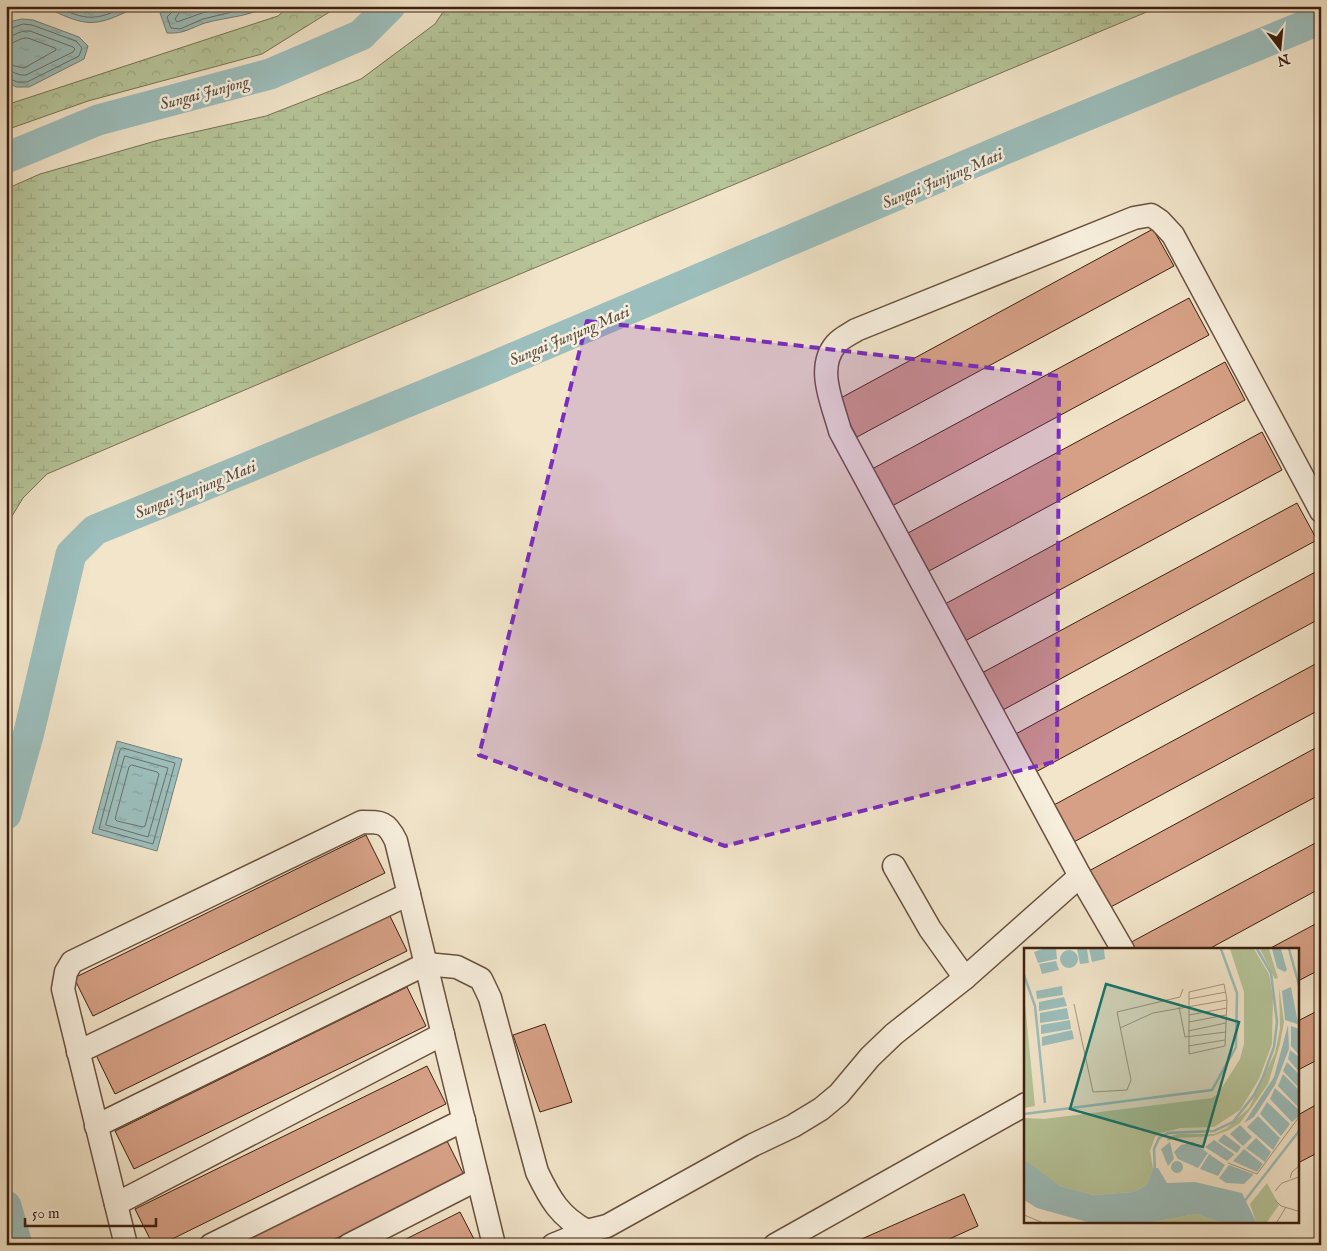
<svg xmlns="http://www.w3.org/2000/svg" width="1327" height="1251" font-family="'IM FELL English',serif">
<defs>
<pattern id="forest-crowns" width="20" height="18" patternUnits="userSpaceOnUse" patternTransform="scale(1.25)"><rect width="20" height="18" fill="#b6c59a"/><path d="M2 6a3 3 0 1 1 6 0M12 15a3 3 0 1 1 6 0" fill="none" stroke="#9da984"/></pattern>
<pattern id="wetland-marsh" width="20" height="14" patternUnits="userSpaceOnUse" patternTransform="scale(1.25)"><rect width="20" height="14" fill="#b6c59a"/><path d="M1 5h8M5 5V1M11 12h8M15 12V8" fill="none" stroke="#9da984"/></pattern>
<pattern id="water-ripples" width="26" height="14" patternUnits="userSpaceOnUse" patternTransform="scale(1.25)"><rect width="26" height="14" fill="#9cbebc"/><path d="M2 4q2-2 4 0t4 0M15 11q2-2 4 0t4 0" fill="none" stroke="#87a3a0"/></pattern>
</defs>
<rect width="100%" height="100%" fill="#f2e5ca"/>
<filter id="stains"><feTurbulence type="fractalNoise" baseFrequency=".004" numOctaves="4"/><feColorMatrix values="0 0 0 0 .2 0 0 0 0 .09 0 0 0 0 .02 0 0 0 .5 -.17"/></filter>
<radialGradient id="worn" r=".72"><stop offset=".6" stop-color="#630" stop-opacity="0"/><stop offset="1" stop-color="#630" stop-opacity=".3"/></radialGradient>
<polygon fill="url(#forest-crowns)" stroke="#7a7254" points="290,6 339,6 262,54 88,101 6,130 6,105 278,16"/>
<polygon fill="url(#wetland-marsh)" stroke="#7a7254" points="447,6 1161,6 367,338 47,474 23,498 6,526 6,189 40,174 159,140 266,116 361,79 435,24"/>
<g fill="url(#water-ripples)" stroke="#767f77">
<path d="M43,6h96c-46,22 -50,22 -96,0z"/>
<path d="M173,6h94c-18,11 -41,11 -62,17 -15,5 -20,11 -38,10l-7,-20z"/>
<polygon points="22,19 33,20 79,37 88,46 84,59 29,87 16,87 6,81 6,27 13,21"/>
<polygon points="117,741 182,759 157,851 92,833"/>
</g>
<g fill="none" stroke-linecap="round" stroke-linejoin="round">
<g stroke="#6c6f66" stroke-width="1">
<path d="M55,6c32,15 40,15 72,0"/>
<polyline points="174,6 173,11 167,17 171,28 180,29 203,19 257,6"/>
<polyline points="180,6 179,13 175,19 177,22 202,13 230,6"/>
<polyline points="6,30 23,24 32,25 76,41 82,48 79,56 27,82 17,82 6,77"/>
<path d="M6,37c9,-1 14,-7 24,-6l43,16 2,2 -2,3 -47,23c-8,1 -12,-4 -20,-4"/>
<path d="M6,44c9,0 14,-7 22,-6l27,10 1,2 -32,18 -18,-4"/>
<polygon points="123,748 175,763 153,844 99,829 120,750"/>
<polygon points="125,756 168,768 148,837 106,825"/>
<polygon points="132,765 157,772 159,774 145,826 143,827 117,821 115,819 129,767"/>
</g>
<g stroke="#9cbebc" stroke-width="31">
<polyline points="6,158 98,120 270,74 361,35 390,6"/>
<polyline points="6,814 29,732 71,554 95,530 485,370 1012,146 1321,19"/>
<polyline points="6,1206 17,1245"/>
</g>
</g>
<g fill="#d6a086" stroke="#3d200f">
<polygon points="1153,229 1174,266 857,437 837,400"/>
<polygon points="1189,298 1209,335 892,506 872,469"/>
<polygon points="1225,362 1245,400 929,571 908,533"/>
<polygon points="1262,432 1282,470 965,641 945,604"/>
<polygon points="1297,503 1317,540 1001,711 980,674"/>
<polygon points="1321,569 1321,618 1032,774 1012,736"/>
<polygon points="1321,661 1321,709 1072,843 1052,806"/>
<polygon points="1321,745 1321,794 1107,909 1087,872"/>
<polygon points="366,835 385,873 93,1016 74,978"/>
<polygon points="1321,840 1321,888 1207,950 1127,950 1124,946"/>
<polygon points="388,912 407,951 115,1094 96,1055"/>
<polygon points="1321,921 1321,969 1298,981 1298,950 1267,950"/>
<polygon points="407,987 426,1026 134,1169 115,1131"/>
<polygon points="1321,1009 1321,1058 1298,1070 1298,1021"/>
<polygon points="545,1024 572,1102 540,1112 513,1035"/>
<polygon points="427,1066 446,1104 160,1245 153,1245 135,1209"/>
<polygon points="1321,1102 1321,1151 1298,1163 1298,1115"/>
<polygon points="445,1137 464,1175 323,1245 225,1245"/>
<polygon points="964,1194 978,1226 936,1245 848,1245"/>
<polygon points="460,1212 477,1245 394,1245"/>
</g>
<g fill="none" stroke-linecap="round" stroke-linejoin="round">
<defs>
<g id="minor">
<polyline points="894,866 930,929 965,978"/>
<path d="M1123,950l-43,-74 -240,-445c-7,-27 -25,-63 -4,-87 5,-6 14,-10 20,-14l278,-112 17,-3 9,6 13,14 148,276"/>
<polyline points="78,1052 409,894"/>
<path d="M96,1126l330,-162 31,3 24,12 9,19 47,174c13,27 23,45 50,59"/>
<polyline points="116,1204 443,1034"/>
<path d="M126,1245l-63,-256 3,-17 6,-10 290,-140c20,0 25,0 34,19l98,404"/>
<polyline points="211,1245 464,1120"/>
<polyline points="349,1245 478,1179"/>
<polyline points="553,1245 587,1231 607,1226 753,1145 793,1126 821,1109 839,1094 870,1057 894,1034 965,978 1080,876"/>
<polyline points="775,1245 1026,1104"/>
</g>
</defs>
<use href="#minor" stroke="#6a513e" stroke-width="25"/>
<use href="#minor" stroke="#f7eedd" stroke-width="22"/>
</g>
<path fill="#7b2cbf" fill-opacity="0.2" stroke="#7b2cbf" stroke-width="4" stroke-dasharray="10 6" stroke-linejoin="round" d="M587,321l472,55 -2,385 -332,85 -246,-91z"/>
<g text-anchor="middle" stroke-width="5" stroke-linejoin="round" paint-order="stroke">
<g font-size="16" font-style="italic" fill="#5a4f43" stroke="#f7eedd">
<text transform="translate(204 92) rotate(-15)" y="6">Sungai Junjong</text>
<text transform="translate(942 178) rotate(-23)" y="6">Sungai Junjung Mati</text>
<text transform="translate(569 335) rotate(-23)" y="6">Sungai Junjung Mati</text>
<text transform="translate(195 489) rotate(-22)" y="6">Sungai Junjung Mati</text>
</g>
</g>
<g transform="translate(1024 948)">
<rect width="275" height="275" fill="#f2e5ca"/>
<path d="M236,1h9l9,29 -3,1zM255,39l5,35 -4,22 -12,40 -14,20 -14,19 -11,7 -16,6 -37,2 -9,3 1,-4 10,-3h36l13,-6 22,-20 26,-55 5,-24zM243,235l12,22 -12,17h-11l-6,-18zM172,266l23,8h-65z" fill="#b6c59a"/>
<path d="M206,1h24l15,25 4,22 -1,48 -13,35 -19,31 -26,17 -34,1 -20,5 -5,4 -5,14 3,17 -6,17 -14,7 -39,3 -34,-9 -27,-16 -9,-10v-42l20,1 168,-21 6,-4 22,-35 4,-15v-52zM0,46l11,112 -11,2z" fill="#b6c59a"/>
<path d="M18,1h14l1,10 -19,4 -4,-11zM53,1h10l2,14 -9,1zM65,1h15l1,10 -13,3zM248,1h9l6,21 -2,2 -8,-4zM36 11a9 9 0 1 1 18 0a9 9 0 1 1-18 0ZM32,13l3,9 -17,4 -3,-10zM38,38l1,9 -26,4 -1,-8zM267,39l7,36 -1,1 -12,-4 -3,-29zM40,49l3,9 -28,5v-9zM43,60l2,11 -29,4v-10zM46,72l1,9 -30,5v-9zM264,77l1,24 -14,36 -21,32 -10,6 30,-46zM267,78l8,3v26l-8,-9zM48,82l2,9 -32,7v-9zM266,102l9,7v15l-11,-13zM263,114l12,12v14l-16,-17zM259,126l16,16v18l-21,-22zM251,140l24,22v6l-7,6 -22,-23zM243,154l23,22 -9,12 -21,-22zM234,168l22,22 -7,12 -26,-23zM216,177l12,12 -9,9 -13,-12zM200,186l17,13 -4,6 -19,-12zM232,190l15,14 -6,10 -19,-14zM190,192l20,14v1l-7,6 -22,-14zM146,194l4,17 -6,7 -7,-17zM169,194l15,11 -10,15 -20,-9 -4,-7 7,-7zM220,201l19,15 -6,8 -24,-11zM185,206l16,11 -7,11 -18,-7zM0,212l36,26 34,9 39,-3 14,-7 6,-17h5l9,15 28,-1 47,11 14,29h-37l-23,-8 -42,8h-67l-50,-14 -13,-8zM147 219a6 6 0 1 1 12 0a6 6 0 1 1-12 0ZM205,217l24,9v1l-9,9 -18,-1 -7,-5z" fill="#9cbebc"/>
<path fill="none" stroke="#9cbebc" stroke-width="2.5" d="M265,1l10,36M0,27l11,31 10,97M0,166l188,-24 24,-43 1,-54 -16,-44M131,224l-1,-23 5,-11 9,-5 46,-2 19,-9 21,-27 9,-18 11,-30 3,-25 -6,-49 -14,-24M219,255l56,-72"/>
<path fill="none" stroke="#aa967f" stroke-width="1" d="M200,36l3,16 -2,46 -36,8v-62zM165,51l37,-7M50,56l19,88 34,-2 4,-10 -14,-68 63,-15 3,-8M155,59l6,30 41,-5M165,67l38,-7M165,74l37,-7M96,80l33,-15 74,-13M164,83l38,-8M164,98l37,-6M204,215l29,11 42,-57M266,230l2,-6 7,-6M251,243l7,-8 17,-6M251,252l6,6 17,5M0,267l17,7M253,274l9,-15"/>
<path fill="#0f766e" fill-opacity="0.15" stroke="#0f766e" stroke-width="2.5" d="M82,36l133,38 -36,125 -133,-38z"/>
<rect width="275" height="275" fill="none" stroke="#3d200f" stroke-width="2.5"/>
</g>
<rect width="1327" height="1251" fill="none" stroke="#f2e5ca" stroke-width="25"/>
<rect x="8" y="8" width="1312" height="1236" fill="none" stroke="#3d200f" stroke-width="2.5"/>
<rect x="12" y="12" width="1302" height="1226" fill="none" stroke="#3d200f"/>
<g transform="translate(1280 48) rotate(164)" stroke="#f7eedd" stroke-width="4" paint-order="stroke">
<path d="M0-4L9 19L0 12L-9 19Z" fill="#3d200f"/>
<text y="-8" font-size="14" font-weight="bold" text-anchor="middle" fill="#3d200f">N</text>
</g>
<path d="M25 1218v8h131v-8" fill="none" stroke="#3d200f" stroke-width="2.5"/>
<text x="32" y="1218" font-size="15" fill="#3d200f" stroke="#f7eedd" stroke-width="4" paint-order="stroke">50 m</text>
<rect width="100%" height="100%" filter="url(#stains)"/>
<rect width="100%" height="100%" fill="url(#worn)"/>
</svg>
